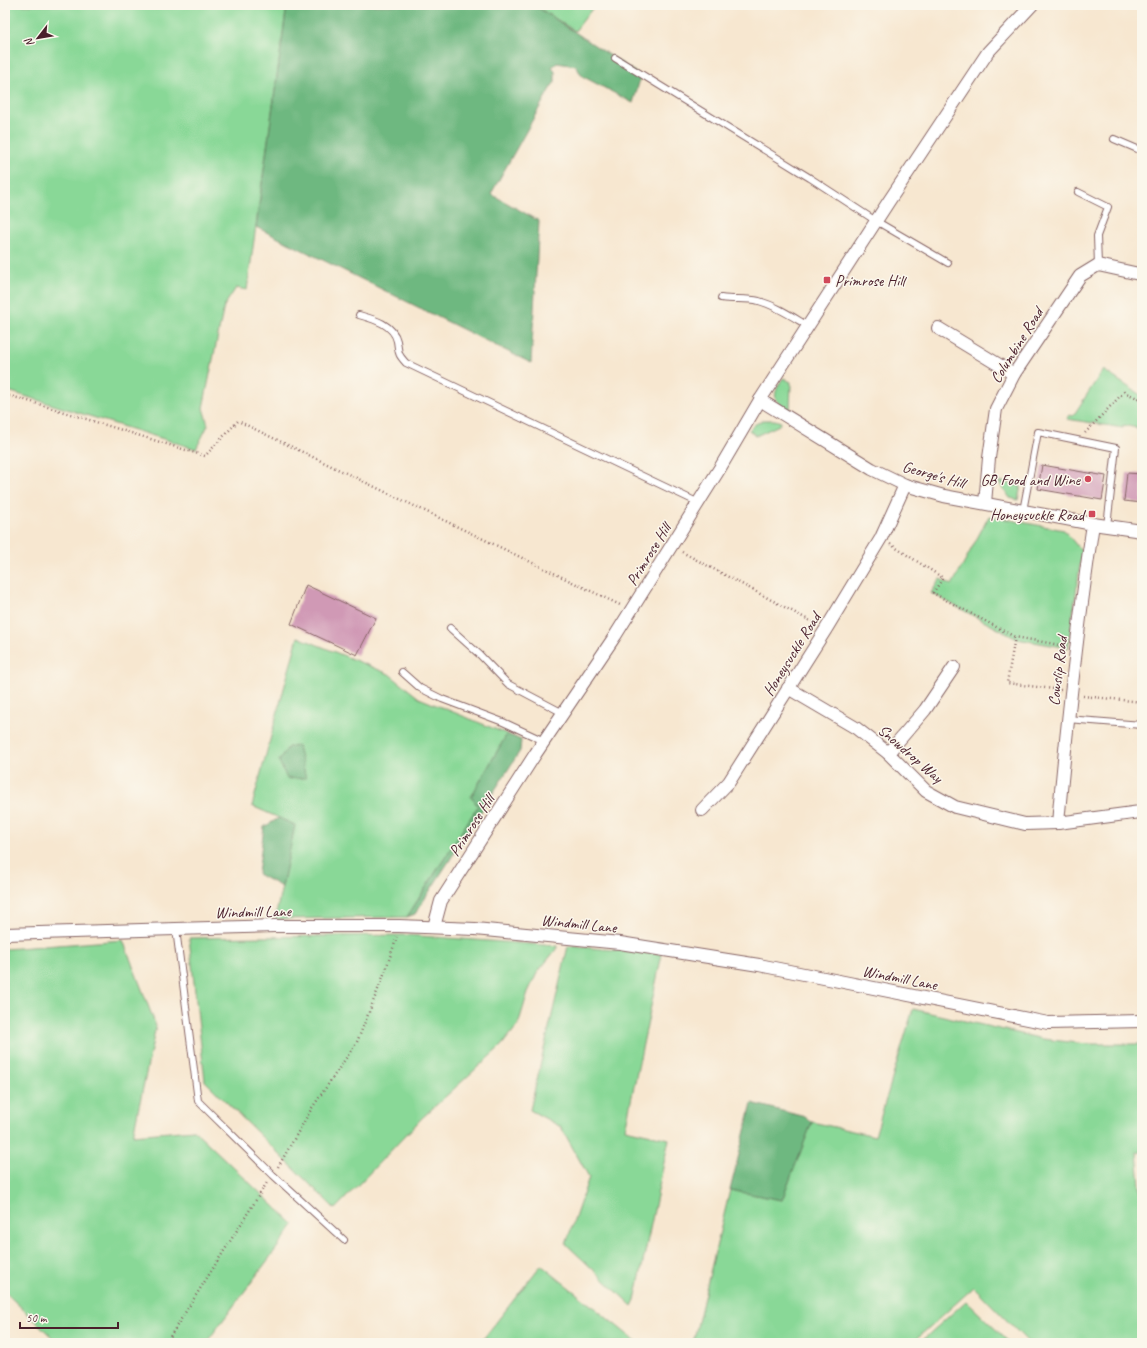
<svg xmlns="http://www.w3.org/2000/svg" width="1147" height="1348" font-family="Caveat,sans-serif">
<rect width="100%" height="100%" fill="#fbf7ec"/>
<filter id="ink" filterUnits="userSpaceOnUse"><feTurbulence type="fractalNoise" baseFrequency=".025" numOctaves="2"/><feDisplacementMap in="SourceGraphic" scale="8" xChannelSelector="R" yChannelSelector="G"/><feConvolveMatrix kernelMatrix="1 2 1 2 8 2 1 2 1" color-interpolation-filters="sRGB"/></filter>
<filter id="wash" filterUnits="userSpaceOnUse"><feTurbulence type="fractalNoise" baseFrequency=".012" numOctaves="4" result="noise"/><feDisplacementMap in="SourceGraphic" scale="16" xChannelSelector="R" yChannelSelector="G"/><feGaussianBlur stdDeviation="0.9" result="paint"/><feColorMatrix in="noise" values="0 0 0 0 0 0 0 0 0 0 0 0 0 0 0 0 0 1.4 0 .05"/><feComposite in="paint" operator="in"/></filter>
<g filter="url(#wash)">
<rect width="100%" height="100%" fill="#f7e7d0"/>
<g fill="#89d897" stroke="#6a7c61">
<polygon points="5,5 287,5 247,290 236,288 224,306 203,408 208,425 196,449 5,390"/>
<polygon points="534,5 595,5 575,31"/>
<polygon points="1103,370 1142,396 1142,429 1123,425 1123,428 1067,419 1070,415 1073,416"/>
<path d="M783,378l8,4 -1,30c-17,-11 -19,-16 -7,-34z"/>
<polygon points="763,420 775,420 781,422 779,425 756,436 749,430 754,425"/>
<polygon points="998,481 1021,486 1018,500 1010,498"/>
<polygon points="989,516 1064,530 1082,552 1068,648 1017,639 931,593 940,579 952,585"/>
<polygon points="298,637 389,674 419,698 507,734 471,797 478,806 407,917 275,919 295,825 252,806"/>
<polygon points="406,935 558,946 554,952 537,973 528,992 518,1025 501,1046 422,1118 335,1209 205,1081 189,938"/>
<polygon points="123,940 156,1026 133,1135 194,1130 294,1225 206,1343 58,1343 5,1292 5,949"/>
<polygon points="568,946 662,954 625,1129 669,1139 635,1300 632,1306 566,1244 589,1177 561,1127 530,1110"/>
<polygon points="913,1009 1043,1039 1087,1044 1142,1044 1142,1151 1137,1152 1142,1208 1142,1343 1029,1343 974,1287 912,1343 693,1343 730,1190 782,1200 812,1122 875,1136"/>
<polygon points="541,1265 638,1343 480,1343"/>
<polygon points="966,1301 1010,1343 919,1343"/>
</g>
<g fill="#6eb880" stroke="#5c6c56">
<polygon points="287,5 534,5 641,76 633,103 582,76 576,66 557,63 552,67 555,72 555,82 551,87 491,194 539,221 531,363 256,227"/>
<polygon points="507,734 521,740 520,751 415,914 407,917 478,806 471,797"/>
<polygon points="298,746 306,778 287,779 279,761 288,747"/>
<polygon points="279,818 295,825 282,887 258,874 264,827"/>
<polygon points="752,1103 805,1117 812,1122 782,1200 730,1190"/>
</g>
<g id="blocks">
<g fill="#d099b5">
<polygon points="1042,465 1106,476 1102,500 1038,489"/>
<polygon points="1127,473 1142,474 1142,503 1124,501"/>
<polygon points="306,585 376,618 357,655 291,624"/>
</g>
</g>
</g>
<g filter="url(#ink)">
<use href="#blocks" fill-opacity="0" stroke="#876565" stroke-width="1"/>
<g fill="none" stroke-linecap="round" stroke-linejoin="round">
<defs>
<g id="lane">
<polyline points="615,58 810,178 876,221 948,263"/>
<polyline points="1114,139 1142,151"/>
<polyline points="1078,192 1108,207 1097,236 1098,265"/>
<path d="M721,298c13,2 26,0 38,3 18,5 34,16 49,25"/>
<path d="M359,315c14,4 34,9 38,26 2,12 0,12 9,22l293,140"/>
<polyline points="1023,511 1038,432 1116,448 1107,526"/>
<polyline points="450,628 480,655 508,684 563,713"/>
<polyline points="402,672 420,688 442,699 503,722 544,741"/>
<polyline points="1067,719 1142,725"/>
<polyline points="176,929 198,1101 273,1175 344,1240"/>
</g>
<g id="street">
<polyline points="938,328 1014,374"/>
<polyline points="760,400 872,469 905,485 944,496 1093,524 1142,531"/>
<polyline points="985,503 989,458 996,409 1014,374 1080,276 1098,265 1139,274 1142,276"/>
<polyline points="788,688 856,728 888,753 926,791 955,807 1025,824 1058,823 1140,812"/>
<polyline points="888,753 925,710 954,667"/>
<polyline points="702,810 729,782 826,629 881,538 905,485"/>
<path d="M1058,823c9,-100 20,-200 35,-299"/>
<polyline points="434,927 441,901 536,753 615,636 720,468 760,400 889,201 988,52 1032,5"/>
<polyline points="5,934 275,926 399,926 475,929 620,943 759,965 1048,1023 1142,1021"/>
</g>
</defs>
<use href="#lane" stroke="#876565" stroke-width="8"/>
<use href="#street" stroke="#876565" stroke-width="14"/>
<g stroke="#876565" stroke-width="2.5" stroke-dasharray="1 3" stroke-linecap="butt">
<polyline points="5,395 22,399 205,456 238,421 620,605"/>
<polyline points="1085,433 1124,392 1142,400"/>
<polyline points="890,544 943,578 933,593 1015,637"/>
<polyline points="682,552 816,624"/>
<polyline points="1061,690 1007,683 1015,637 1066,646"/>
<polyline points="1083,696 1142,702"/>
<polyline points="278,1167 312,1108 357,1042 383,977 397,937"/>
<polyline points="166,1343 268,1181"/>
</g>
<use href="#lane" stroke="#fff" stroke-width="6"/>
<use href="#street" stroke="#fff" stroke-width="12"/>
</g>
</g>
<g fill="#d1495b" stroke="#fbf7ec" stroke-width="1.5">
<rect x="823" y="276" width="8" height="8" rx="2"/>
<circle cx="1088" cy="479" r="4"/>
<rect x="1088" y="510" width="8" height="8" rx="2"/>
</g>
<g text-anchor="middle" stroke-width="3" stroke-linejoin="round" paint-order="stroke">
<g font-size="16" fill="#4a1f2b" stroke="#fbf7ec" text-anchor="end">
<text x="835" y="286" text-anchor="start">Primrose Hill</text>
<text x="1080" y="485">GB Food and Wine</text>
<text x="1084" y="520">Honeysuckle Road</text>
</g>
<g font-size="16" fill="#4a1f2b" stroke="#fbf7ec">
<text transform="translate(1016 345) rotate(-58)" y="6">Columbine Road</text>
<text transform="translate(934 474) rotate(16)" y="6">George's Hill</text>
<text transform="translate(648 554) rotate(-58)" y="6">Primrose Hill</text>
<text transform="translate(791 654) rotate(-58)" y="6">Honeysuckle Road</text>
<text transform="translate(1057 671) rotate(-83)" y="6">Cowslip Road</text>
<text transform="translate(911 753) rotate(41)" y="6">Snowdrop Way</text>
<text transform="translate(471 825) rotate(-57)" y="6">Primrose Hill</text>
<text transform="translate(253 911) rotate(-1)" y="6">Windmill Lane</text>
<text transform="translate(579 923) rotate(6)" y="6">Windmill Lane</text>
<text transform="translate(900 977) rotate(11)" y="6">Windmill Lane</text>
</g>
</g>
<rect width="1147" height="1348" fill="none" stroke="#fbf7ec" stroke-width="20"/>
<g transform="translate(38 38) rotate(239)" stroke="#fbf7ec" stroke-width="3" paint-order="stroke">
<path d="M0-3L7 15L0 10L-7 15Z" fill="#4a1f2b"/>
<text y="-6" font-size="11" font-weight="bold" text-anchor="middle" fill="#4a1f2b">N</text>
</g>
<path d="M20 1322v6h98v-6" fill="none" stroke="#4a1f2b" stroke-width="2"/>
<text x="26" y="1322" font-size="12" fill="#4a1f2b" stroke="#fbf7ec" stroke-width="3" paint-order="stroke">50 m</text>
</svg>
